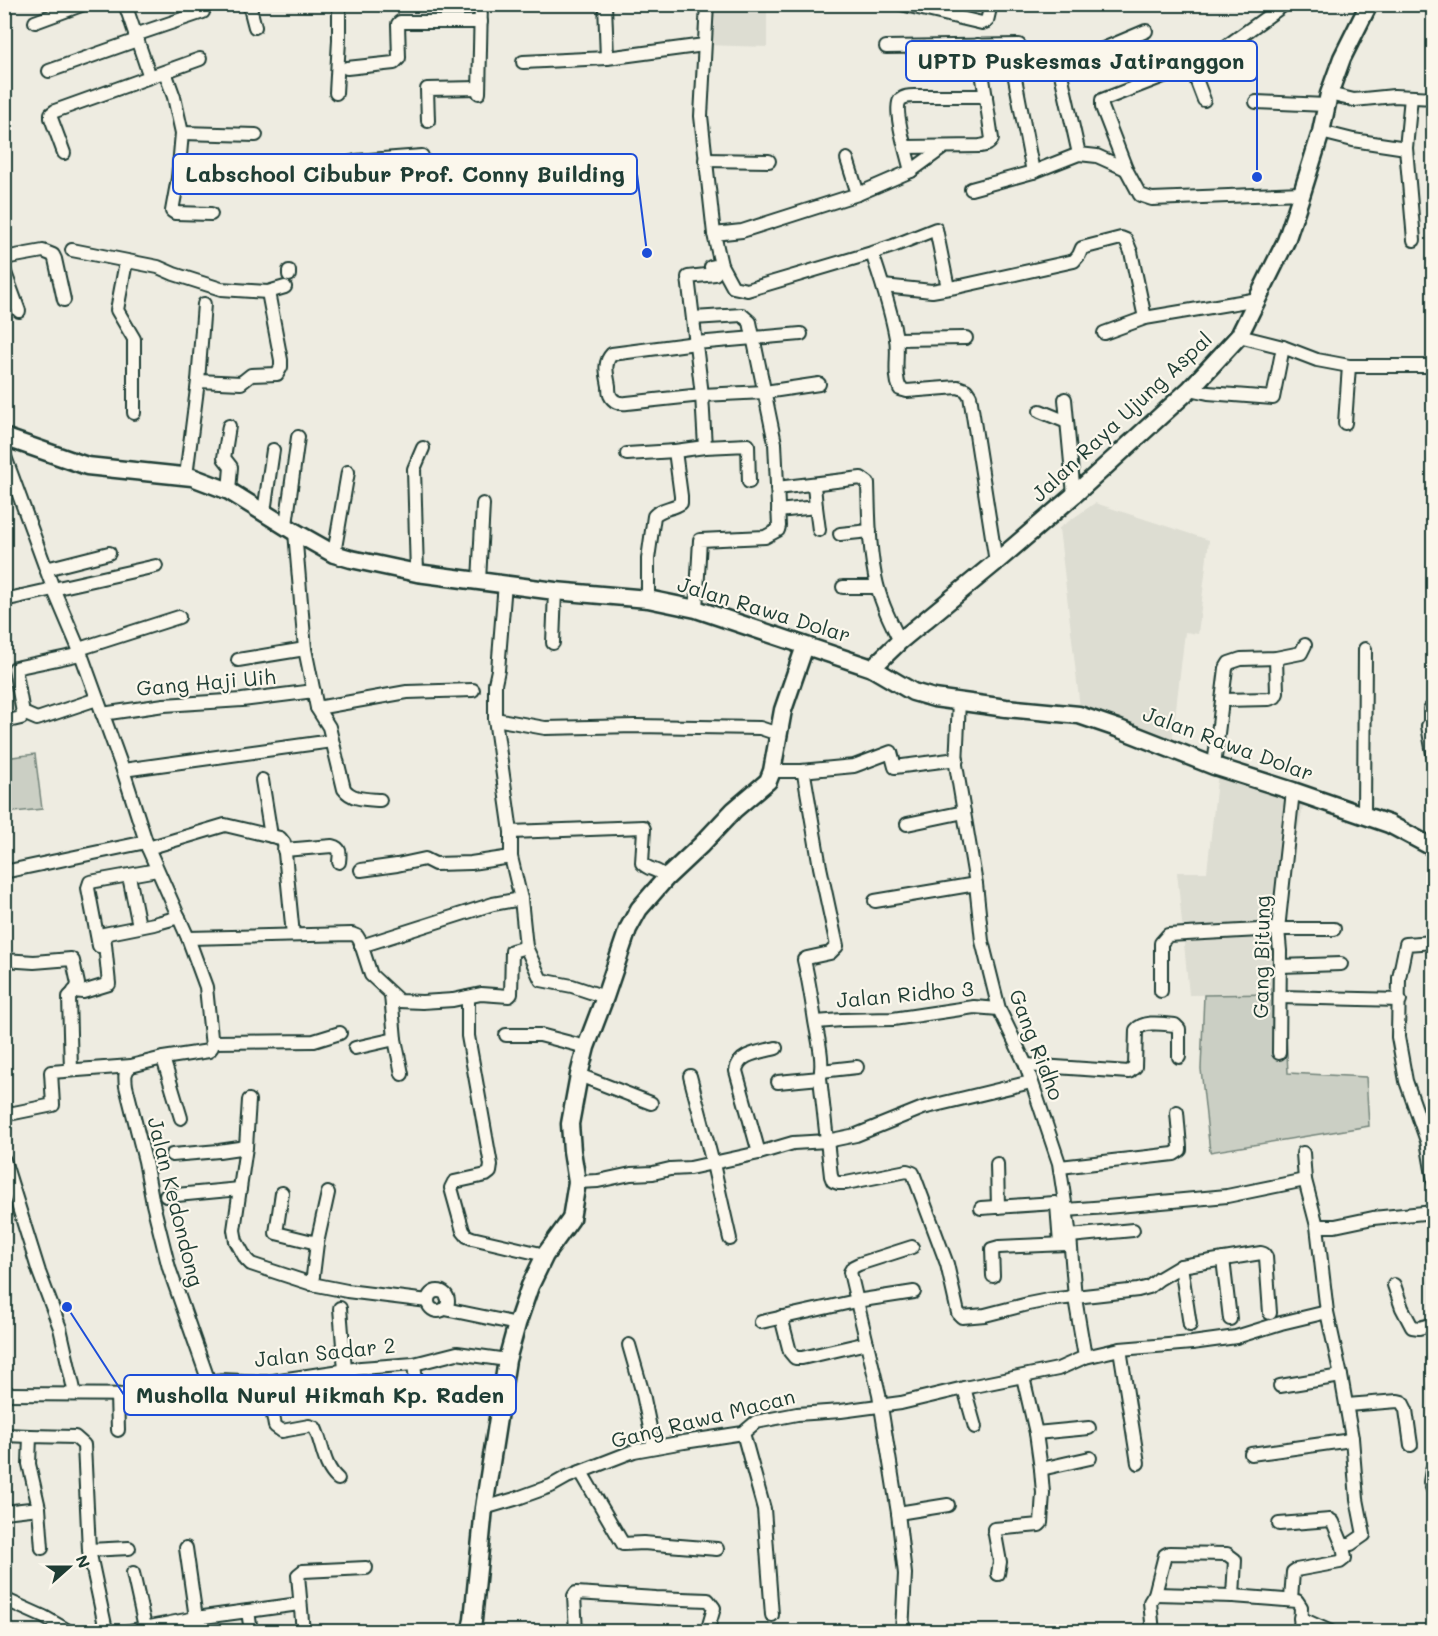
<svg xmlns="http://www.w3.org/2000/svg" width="1438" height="1636" font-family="Mali,sans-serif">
<rect width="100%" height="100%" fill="#eeece1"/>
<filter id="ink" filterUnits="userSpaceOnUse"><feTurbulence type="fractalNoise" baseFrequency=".0167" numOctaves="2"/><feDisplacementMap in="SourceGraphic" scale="12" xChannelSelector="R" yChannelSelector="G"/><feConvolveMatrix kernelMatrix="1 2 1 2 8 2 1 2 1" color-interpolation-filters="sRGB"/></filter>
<g filter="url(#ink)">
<g fill="#ddddd2">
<polygon points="715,5 767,5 767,47 704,45"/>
<polygon points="1095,503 1209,540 1198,634 1185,632 1172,743 1080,708 1059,528"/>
<polygon points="1218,771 1304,803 1291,860 1284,994 1189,995 1177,872 1207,872"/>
</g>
<g fill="#cbcfc4" stroke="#75867c" stroke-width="1.5">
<polygon points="35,754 42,809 5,813 5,758"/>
<polygon points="1284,994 1288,1073 1366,1077 1369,1126 1210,1152 1201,1069 1204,995"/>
</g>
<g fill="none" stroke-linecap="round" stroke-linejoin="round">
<defs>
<g id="street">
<polyline points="125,4 150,77"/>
<polyline points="249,4 255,27"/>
<polyline points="605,4 607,58"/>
<path d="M707,4l-6,112 13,118 7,31 12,22 14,3 125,-37c9,27 19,56 24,85 3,17 -3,35 4,51l7,2 51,-4 8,3 4,6 26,166"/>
<polyline points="901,4 982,23 987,21 991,4"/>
<polyline points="1285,4 1210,58 1102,100 1102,107 1126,169 1140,195 1152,199 1302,193"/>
<polyline points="35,22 84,4"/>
<polyline points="135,35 203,12"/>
<polyline points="886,47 1019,45"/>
<polyline points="523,62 607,58 704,45"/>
<polyline points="1191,66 1204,100"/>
<polyline points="347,68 394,63 399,58 398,24 400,22 481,22"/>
<polyline points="49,71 137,40"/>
<polyline points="165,72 174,97 182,133 178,178 172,211 175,213 211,214"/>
<polyline points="1014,73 1033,172"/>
<polyline points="336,93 339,40 339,4"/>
<polyline points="479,93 481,4"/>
<polyline points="1329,94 1354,100 1394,96 1434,98"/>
<polyline points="1411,97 1406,148 1414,240"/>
<polyline points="1256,102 1326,105"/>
<polyline points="428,121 427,89 479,88"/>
<polyline points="1321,132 1353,140 1406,148"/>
<polyline points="182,133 256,135"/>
<path d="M905,147l75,-1c6,-1 9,-1 12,-7l-14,-94"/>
<polyline points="64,153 51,118 51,114 55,111 200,59"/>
<polyline points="1079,154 1061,74 1062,68 1065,65 1146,31"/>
<polyline points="847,159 858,194"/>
<polyline points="705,160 769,161"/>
<path d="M911,171c-3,-13 -18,-61 -11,-71 4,-4 9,-4 14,-4h72"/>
<polyline points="178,178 205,180 287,179 356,161 422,156"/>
<polyline points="971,189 1033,172 1079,154 1097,156 1126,169"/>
<polyline points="714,234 742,231 858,194 911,171 944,147"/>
<polyline points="72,250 158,267 174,274 221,289 268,292 285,287"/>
<polyline points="872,253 893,246 936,229 948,288"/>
<polyline points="4,258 43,251 53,255 55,259 64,300"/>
<polyline points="126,262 117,310 134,339 134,413"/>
<polyline points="4,270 19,311"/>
<polyline points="289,275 289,271"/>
<polyline points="883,286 932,291 961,286 1074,261 1079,255 1082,248 1121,238 1126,240 1131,252 1145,318 1258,299"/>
<polyline points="693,318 742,315 750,322 775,443 779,526 778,530 765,537 700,540 696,609"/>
<polyline points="1104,333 1145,318"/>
<path d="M801,334l-105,9 -84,11c-9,9 -5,20 -3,32 0,3 0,6 1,9 3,7 10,9 17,8l75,-8 63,-3 54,-8"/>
<polyline points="1239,336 1283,347 1317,360 1349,366 1434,366"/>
<polyline points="896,339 966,338"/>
<polyline points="198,381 241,383 251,375 277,374 281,367 281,360 268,292"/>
<polyline points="1190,389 1208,393 1273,398 1283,347"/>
<polyline points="1065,399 1074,495"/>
<polyline points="1040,411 1067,422"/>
<polyline points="1345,423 1349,366"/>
<polyline points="705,447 748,445 749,482"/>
<polyline points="4,454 53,588 81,654 123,770 148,848 188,938 206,987 212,1047 209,1051 163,1058 131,1066 51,1072 53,1105 4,1115"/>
<polyline points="627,454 675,451"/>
<polyline points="186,476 198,381 204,304"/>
<path d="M777,488l84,-10 7,5c1,33 1,70 9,102 5,20 14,38 23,56"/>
<polyline points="229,491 231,467 224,458 229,426"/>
<polyline points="816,507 819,530"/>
<polyline points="778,511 816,507 814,485"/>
<polyline points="264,512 273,450"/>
<polyline points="286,525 298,437"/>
<path d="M295,532l10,117 12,59 12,19 15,62c8,11 23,10 36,11"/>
<polyline points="840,534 870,531"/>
<polyline points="334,554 348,472"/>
<polyline points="46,569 109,553"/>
<polyline points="417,573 414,469 423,448"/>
<polyline points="479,581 483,504"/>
<polyline points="505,583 498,670 495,684 495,719 511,832 511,857 521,899 526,947 541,980 572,986 605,997"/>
<polyline points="843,587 877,587"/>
<path d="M648,599v-40l6,-43c7,-8 18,-7 27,-13v-7l-6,-45 30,-4 -3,-52 -14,-118 27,-3 -4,-7 10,-2"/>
<polyline points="4,600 156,566"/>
<polyline points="553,643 555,591"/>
<polyline points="79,649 179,617"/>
<polyline points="238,660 305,649"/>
<polyline points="1222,700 1269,699 1275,697 1277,693 1276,658"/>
<polyline points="317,708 407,692 473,690"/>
<polyline points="1434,709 1430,709 1430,724 1428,726 1434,759"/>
<polyline points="23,713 37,719 97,699"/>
<polyline points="102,714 164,705 242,700 314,691"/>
<polyline points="495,719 545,728 636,726 760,728 778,734"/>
<polyline points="4,722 21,718 23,713 15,668 81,654"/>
<polyline points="1214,766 1226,668 1229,663 1241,659 1276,658 1301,653 1305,645"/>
<polyline points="123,770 332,741"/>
<path d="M772,771h29l3,3 16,93 17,79 -7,7 -23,5 -3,2c5,21 8,41 11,61 3,18 9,39 5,57l11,98 2,5 5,2h8l61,-12 6,2 34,91 11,49 4,4 23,-2 43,-11 20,-4 90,-10 11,-3 10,-8 22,-13 80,-13 3,1 2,3 4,56"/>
<polyline points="801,771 854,766 891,752 895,767 957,759"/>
<polyline points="262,780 271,836"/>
<polyline points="1364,816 1365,649"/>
<polyline points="907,824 964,812"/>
<path d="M511,832l132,-5 1,2 -2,34c7,8 16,5 24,15"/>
<polyline points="148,848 225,825 280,838 284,843 293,935"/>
<path d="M284,850l48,-4c9,2 8,7 7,16"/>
<polyline points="361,870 397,865 425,859 435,864 471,863 511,857"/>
<polyline points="4,872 146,842"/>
<polyline points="129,876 138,921"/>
<polyline points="875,901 976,884"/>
<polyline points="188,938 352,934 357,936 360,941 371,975 399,1001 422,1002 453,1000 481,994 509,996 511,994 512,951 526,947"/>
<polyline points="1434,942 1406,944 1399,978 1398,1037 1406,1081 1427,1141 1434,1181"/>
<polyline points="99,946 88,888 90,882 157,870"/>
<polyline points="361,946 493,904 521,899"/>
<polyline points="4,960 34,962 71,959 73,961 78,984 76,990 69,997 71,1070"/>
<polyline points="1280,966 1341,964"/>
<polyline points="74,991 83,992 109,984 104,934 154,924 179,917"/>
<polyline points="1161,991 1161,943 1168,935 1278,929 1334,929"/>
<polyline points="391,995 395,1039 402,1074"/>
<polyline points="468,997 468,1036 491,1165 490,1172 486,1175 454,1182 451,1188 463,1231 467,1236 472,1238 545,1255"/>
<polyline points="1280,997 1400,1000"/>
<polyline points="816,1022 842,1020 893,1019 974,1007 999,1009"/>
<polyline points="506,1035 540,1035 586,1047"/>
<polyline points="212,1042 314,1041 340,1033"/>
<polyline points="355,1048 395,1039"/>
<polyline points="1279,1053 1280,951 1278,929 1293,791"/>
<polyline points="163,1058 181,1118"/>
<path d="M1026,1065l103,7 6,-5 1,-37c8,-10 27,-6 39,-5l4,4v28"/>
<path d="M131,1066c-7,5 -6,12 -5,20l19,75 8,43 16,64 40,114"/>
<polyline points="821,1071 857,1067"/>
<polyline points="579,1075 651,1103"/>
<polyline points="690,1076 713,1164 730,1239"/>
<polyline points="778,1082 820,1078"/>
<polyline points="246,1147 249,1100"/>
<path d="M759,1153l-23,-82c2,-18 26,-19 40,-23"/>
<polyline points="1303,1153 1305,1180 1317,1226 1335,1226 1373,1218 1434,1212"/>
<polyline points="172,1155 219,1151 246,1147 234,1230 236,1241 246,1259 251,1264 260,1267 312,1284 347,1291 428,1301"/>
<polyline points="4,1160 39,1272 60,1328 75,1394"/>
<polyline points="997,1164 998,1207"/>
<polyline points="1060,1167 1174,1154 1180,1150 1180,1147 1177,1112"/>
<polyline points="577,1182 598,1181 631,1174 653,1173 670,1169 690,1168 759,1153 793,1143 827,1141 856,1135 923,1108 1031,1082"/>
<polyline points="282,1193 276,1233 317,1243"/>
<polyline points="166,1196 240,1189"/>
<polyline points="981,1208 1055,1203 1057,1205 1060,1244"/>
<polyline points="1066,1210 1107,1207 1227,1196 1305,1180"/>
<polyline points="1070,1236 1133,1230"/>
<polyline points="1223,1259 1230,1319"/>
<polyline points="1181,1266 1190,1325"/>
<polyline points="993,1276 992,1249 999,1247 1066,1244"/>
<polyline points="312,1284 317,1243 328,1193"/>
<polyline points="1394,1285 1402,1308 1412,1327 1419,1328 1434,1324"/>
<circle cx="438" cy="1301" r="10"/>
<polyline points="340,1308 345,1370"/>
<polyline points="445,1309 517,1324"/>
<polyline points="781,1317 790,1352 795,1358 802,1358 867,1343"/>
<polyline points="761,1322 856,1301 914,1292"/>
<polyline points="629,1345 643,1394 654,1447"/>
<polyline points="1120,1349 1138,1463"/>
<polyline points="1085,1357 1120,1349 1192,1343 1236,1337 1281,1323 1327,1312"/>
<polyline points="414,1364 418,1398"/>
<polyline points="1023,1377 1036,1433 1041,1469 1090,1458"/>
<path d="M267,1382l8,44 7,5 27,-5 6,2c8,17 8,38 23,51"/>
<polyline points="1280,1386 1341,1376"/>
<polyline points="964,1388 975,1427"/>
<polyline points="4,1394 165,1395 209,1382 220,1380 267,1382 361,1368 414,1364 457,1353 507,1360"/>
<polyline points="117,1395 118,1430"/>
<polyline points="1347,1405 1398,1401 1402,1402 1406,1410 1411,1445"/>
<polyline points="743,1433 764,1509 772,1615"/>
<polyline points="1036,1433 1089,1428"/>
<polyline points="4,1435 30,1436"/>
<polyline points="1251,1454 1344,1441 1352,1438 1341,1376 1327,1312 1317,1226"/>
<polyline points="1434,1469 1432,1470 1430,1482 1434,1492"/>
<polyline points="581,1472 623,1544 643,1543 717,1549"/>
<polyline points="39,1508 42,1548"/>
<polyline points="484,1508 515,1499 551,1486 567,1477 634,1451 684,1442 743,1433 756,1422 797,1414 841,1411 901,1403 964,1388 1058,1369 1085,1357 1075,1298 1070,1236 1059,1163 1026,1065 999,1009 982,941 976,884 956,765 959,701"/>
<polyline points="4,1512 39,1508 29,1464 30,1436 75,1437 84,1445 89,1550 106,1630 108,1632"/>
<polyline points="898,1513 948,1505"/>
<polyline points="1279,1524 1330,1520 1333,1522 1343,1546"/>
<polyline points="186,1548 198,1632"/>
<polyline points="89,1550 129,1548"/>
<polyline points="133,1573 145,1627"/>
<polyline points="998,1574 1000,1562 994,1529 1039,1525 1041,1523 1043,1493 1041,1469"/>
<polyline points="1155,1594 1233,1596 1297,1601 1301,1607 1300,1632"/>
<polyline points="4,1599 44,1617 70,1632"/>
<polyline points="1291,1599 1293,1572 1296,1570 1340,1562 1345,1558 1343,1546 1351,1544 1364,1535 1357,1499 1352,1438"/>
<polyline points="248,1611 299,1604"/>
<polyline points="1300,1618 1331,1632"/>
<polyline points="124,1632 196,1618 248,1611 251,1632"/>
<polyline points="303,1632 298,1575 303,1571 366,1568"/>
<polyline points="576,1632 574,1596 576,1593 656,1598 708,1600 714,1608 707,1632"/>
<polyline points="902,1632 905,1574 898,1513 879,1394 850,1272 853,1267 859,1264 912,1247"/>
<polyline points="1153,1632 1150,1602 1155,1594 1165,1555 1169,1553 1227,1554 1235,1560 1233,1596"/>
</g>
<g id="secondary">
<polyline points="4,437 87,466 192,477 229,491 295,532 334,554 351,559 417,573 555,591 648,599 696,609 872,668 913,692 934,698 1006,708 1079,715 1117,728 1214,766 1293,791 1389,824 1434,848"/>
<polyline points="872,668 900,641 996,562 1074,495 1190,389 1239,336 1286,241 1302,193 1321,132 1329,94 1342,58 1369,4"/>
<polyline points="470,1632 473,1620 484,1508 507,1360 517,1324 530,1286 545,1255 571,1219 577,1182 572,1151 570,1124 579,1075 586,1047 605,997 628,929 639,909 666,878 701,845 734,810 768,781 772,771 783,710 805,646"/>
</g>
</defs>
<use href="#street" stroke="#1f3d34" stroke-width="16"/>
<use href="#secondary" stroke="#1f3d34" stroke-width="21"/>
<use href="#street" stroke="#fbf7ec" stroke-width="12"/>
<use href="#secondary" stroke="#fbf7ec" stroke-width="16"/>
</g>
</g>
<g text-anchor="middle" stroke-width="4.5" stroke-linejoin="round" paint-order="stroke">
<g font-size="21" fill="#1f3d34" stroke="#fbf7ec">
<text transform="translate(1122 417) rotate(-43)" y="7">Jalan Raya Ujung Aspal</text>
<text transform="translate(764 610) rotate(17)" y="7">Jalan Rawa Dolar</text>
<text transform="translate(206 683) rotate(-5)" y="7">Gang Haji Uih</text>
<text transform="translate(1228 744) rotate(20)" y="7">Jalan Rawa Dolar</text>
<text transform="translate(1262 957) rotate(-89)" y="7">Gang Bitung</text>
<text transform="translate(905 995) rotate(-5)" y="7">Jalan Ridho 3</text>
<text transform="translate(1036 1045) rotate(69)" y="7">Gang Ridho</text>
<text transform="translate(175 1202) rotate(76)" y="7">Jalan Kedondong</text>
<text transform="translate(325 1353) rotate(-6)" y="7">Jalan Sadar 2</text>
<text transform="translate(703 1419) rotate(-14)" y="7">Gang Rawa Macan</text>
</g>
</g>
<path fill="none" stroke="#1d4ed8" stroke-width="2" d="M1257 177L1257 61M647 253L637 174M67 1307L124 1395"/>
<g fill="#1d4ed8" stroke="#fbf7ec" stroke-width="2">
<circle cx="1257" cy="177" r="6"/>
<circle cx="647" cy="253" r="6"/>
<circle cx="67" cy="1307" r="6"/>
</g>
<g fill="#fbf7ec" stroke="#1d4ed8" stroke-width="2">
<rect x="906" y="41" width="351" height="40" rx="6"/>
<rect x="173" y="154" width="464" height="40" rx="6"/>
<rect x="124" y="1375" width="392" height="40" rx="6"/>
</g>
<g font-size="22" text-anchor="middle" font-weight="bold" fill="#1f3d34">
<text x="1081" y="69">UPTD Puskesmas Jatiranggon</text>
<text x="405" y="182">Labschool Cibubur Prof. Conny Building</text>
<text x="320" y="1403">Musholla Nurul Hikmah Kp. Raden</text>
</g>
<rect width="1438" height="1636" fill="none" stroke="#fbf7ec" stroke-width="24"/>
<rect x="12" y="12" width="1414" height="1612" fill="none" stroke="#1f3d34" stroke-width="2" filter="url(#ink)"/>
<g transform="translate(69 1567) rotate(69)" stroke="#fbf7ec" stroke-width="4.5" paint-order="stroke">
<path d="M0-4.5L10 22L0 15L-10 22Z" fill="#1f3d34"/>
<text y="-9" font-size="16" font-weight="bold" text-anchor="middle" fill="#1f3d34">N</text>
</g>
</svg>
